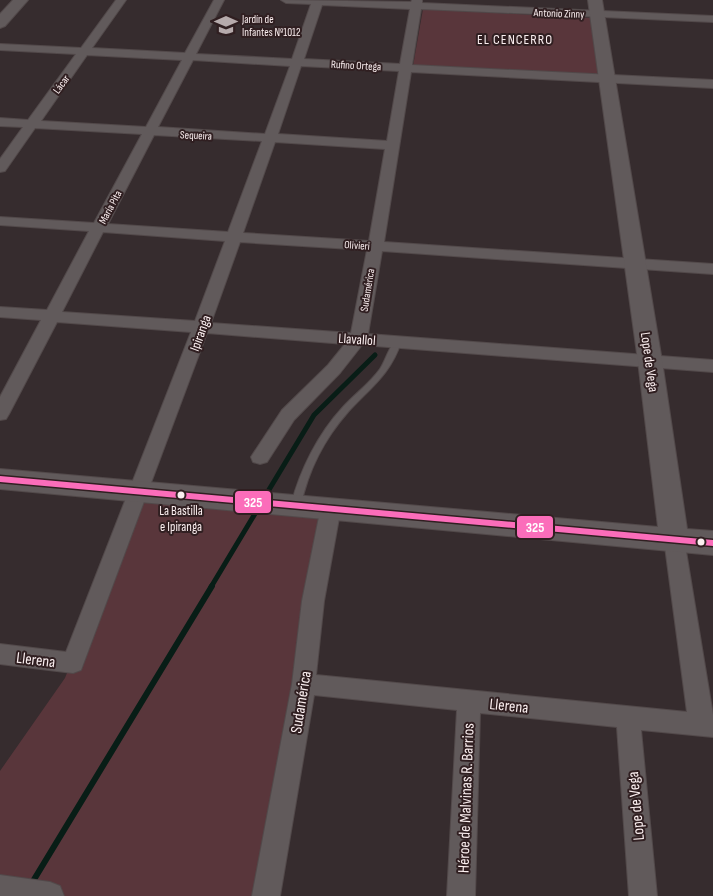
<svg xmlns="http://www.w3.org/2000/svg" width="713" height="896" font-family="'Sofia Sans Condensed',sans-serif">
<rect width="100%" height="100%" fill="#362c2e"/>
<g fill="#59363b">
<polygon points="423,9 591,18 601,75 413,66"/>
<polygon points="141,490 331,507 266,896 0,896 0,771 65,678"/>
</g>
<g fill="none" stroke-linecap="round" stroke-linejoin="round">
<g stroke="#081d16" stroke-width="5">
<polyline points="264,498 314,415 375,355"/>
<polyline points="211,587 259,507"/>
</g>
<polyline stroke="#081d16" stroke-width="6" points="24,896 212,586"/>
<defs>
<path id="lane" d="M397,339l4,3c-10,32 -32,47 -53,70 -23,26 -40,59 -47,93l-2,3h-6l-2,-3c9,-35 27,-71 52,-98 12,-13 27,-24 37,-38 5,-7 11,-27 17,-30z"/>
<g id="street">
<path d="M116,0h10l-34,48 93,5 29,-53h10l-28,54 96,5 19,-55 -25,-1 -5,-3 130,2 1,-2h10v3l291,13v6l-292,-13 -9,56 301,15v8l-302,-16 -27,170 329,22v10l-331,-23 -14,83 345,26v12l-351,-27 -22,28 -46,47 -27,42 -7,2 -7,-2 -2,-5 31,-47 46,-45 17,-21 -138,-11 -126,337 -8,3 -73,-9v-20l66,8 125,-320 -134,-10 -48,92 -3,5 -6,1v-23l41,-77 -41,-3v-10l47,3 42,-79 -89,-6v-8l94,6 48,-89 -107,-6 -30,43 -5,1v-13l23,-32 -23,-1v-8l28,2 48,-66 -76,-4v-6l81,4zM322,5l88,4 -10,55 -96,-5zM87,55l95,5 -36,67 -105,-6zM193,60l97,6 -25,68 -107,-7zM301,66l98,5 -12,70 -109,-7zM154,135l108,6 -34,91 -120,-8zM275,142l110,7 -16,92 -126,-8zM103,232l122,9 -30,80 -133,-9zM240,242l127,8 -16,83 -140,-10z"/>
<polygon points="331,499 338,502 341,507 324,601 316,675 687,712 664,539 667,533 674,531 681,533 684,539 713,715 713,737 641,730 657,896 629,896 617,727 480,713 475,896 447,896 457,710 314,695 280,896 252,896 292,684 302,601 321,507 324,502"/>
<polygon points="0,875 50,882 60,886 64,896 0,896"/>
</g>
<g id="secondary">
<polygon points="13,0 28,0 5,26 0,28 0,14"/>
<polygon points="588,0 602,0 662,361 687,529 713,531 713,555 0,489 0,469 658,527 638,361"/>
</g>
</defs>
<use href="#lane" stroke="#52494a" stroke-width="2"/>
<use href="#street" stroke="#52494a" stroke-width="2"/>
<use href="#secondary" stroke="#52494a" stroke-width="2"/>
<use href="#lane" fill="#615a5b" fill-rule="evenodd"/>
<use href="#street" fill="#615a5b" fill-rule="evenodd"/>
<use href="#secondary" fill="#615a5b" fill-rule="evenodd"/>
<defs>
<polygon id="bus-1" points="0,476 713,540 713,546 0,482"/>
</defs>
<use href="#bus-1" stroke="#301f21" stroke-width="3"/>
<use href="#bus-1" fill="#fb6dba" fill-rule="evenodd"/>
</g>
<defs>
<symbol id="school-bare" viewBox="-9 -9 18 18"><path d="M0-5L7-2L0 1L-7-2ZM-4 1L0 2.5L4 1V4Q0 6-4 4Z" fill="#b6abac" stroke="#301f21" stroke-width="2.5" paint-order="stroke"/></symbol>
</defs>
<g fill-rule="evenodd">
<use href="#school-bare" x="210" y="9" width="32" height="32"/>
</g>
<g fill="#fbeff0" stroke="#301f21" stroke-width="2">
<circle cx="181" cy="495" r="4.5"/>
<circle cx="701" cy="542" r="4.5"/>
</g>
<g text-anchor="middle" stroke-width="4" stroke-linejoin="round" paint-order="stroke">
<g font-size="11" fill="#fbeff0" stroke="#301f21">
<text transform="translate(559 13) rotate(2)" y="4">Antonio Zinny</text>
<text transform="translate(356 65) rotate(3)" y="4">Rufino Ortega</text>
<text transform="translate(61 84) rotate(-53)" y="4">Lácar</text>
<text transform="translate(196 135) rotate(3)" y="4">Sequeira</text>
<text transform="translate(110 207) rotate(-62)" y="4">María Pita</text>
<text transform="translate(357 245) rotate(4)" y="4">Olivieri</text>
<text transform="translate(367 290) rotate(-81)" y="4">Sudamérica</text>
</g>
<g font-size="11" fill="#fbeff0" stroke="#301f21" text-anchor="start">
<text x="242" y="23">Jardín de<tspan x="242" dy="13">Infantes Nº1012</tspan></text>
</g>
<g font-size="13" fill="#fbeff0" stroke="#301f21">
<text x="181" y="515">La Bastilla<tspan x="181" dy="16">e Ipiranga</tspan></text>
</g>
<g font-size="14" letter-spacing="1" fill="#fbeff0" stroke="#301f21">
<text x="515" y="44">EL CENCERRO</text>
</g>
<g font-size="14" fill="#fbeff0" stroke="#301f21">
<text transform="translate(200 333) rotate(-70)" y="5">Ipiranga</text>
<text transform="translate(357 339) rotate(4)" y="5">Llavallol</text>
<text transform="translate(650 362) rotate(82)" y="5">Lope de Vega</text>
</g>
<g font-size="16" fill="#fbeff0" stroke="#301f21">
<text transform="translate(36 659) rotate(7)" y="6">Llerena</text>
<text transform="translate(300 702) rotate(-81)" y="6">Sudamérica</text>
<text transform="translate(509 705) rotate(6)" y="6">Llerena</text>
<text transform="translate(465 798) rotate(-88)" y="6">Héroe de Malvinas R. Barrios</text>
<text transform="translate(635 806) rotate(-95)" y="6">Lope de Vega</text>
</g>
</g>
<g stroke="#301f21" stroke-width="2">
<rect x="234" y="490" width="38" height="24" rx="5" fill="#fb6dba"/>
<rect x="516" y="515" width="38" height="24" rx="5" fill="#fb6dba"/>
</g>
<g font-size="14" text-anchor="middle" font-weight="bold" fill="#fff">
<text x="253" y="507">325</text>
<text x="535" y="532">325</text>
</g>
</svg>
